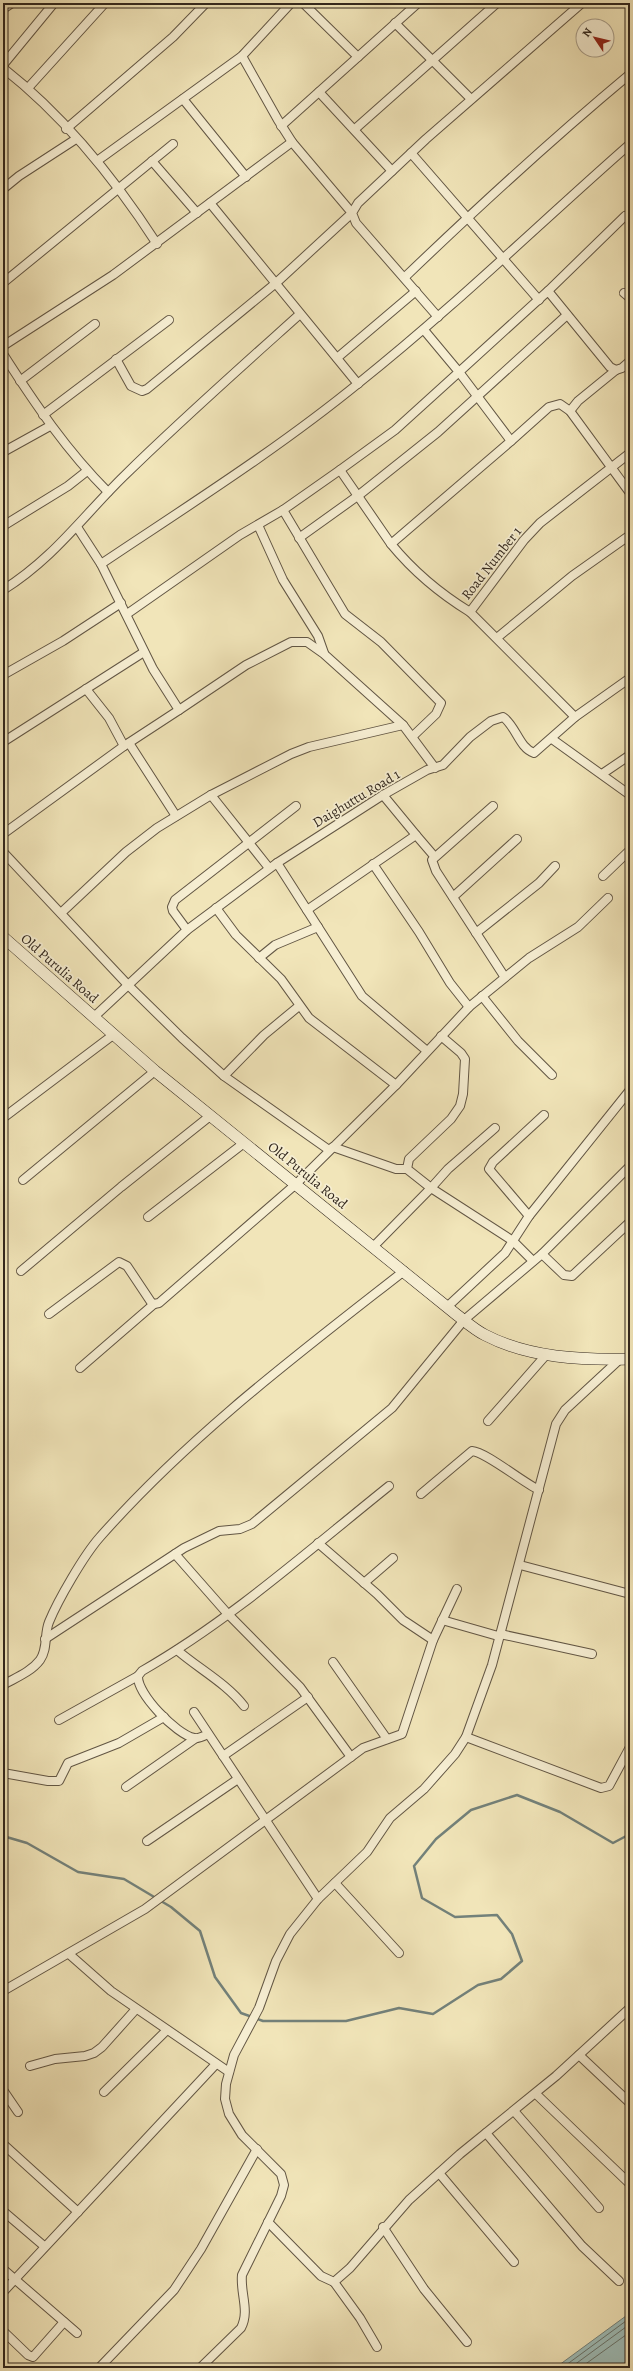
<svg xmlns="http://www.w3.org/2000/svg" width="633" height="2371" font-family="Alegreya,serif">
<rect width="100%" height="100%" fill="#f1e5b9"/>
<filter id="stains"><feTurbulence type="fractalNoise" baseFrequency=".005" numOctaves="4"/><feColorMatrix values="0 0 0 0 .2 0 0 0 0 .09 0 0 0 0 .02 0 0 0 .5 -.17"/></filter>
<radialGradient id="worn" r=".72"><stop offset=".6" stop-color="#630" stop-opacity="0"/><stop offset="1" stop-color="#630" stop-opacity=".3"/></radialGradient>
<polygon fill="#9ebdb8" stroke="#73817a" points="630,2313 630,2368 555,2368"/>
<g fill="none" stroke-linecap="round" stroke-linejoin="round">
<g stroke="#68726a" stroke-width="1">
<polyline points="562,2368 630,2318"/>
<polyline points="570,2368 630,2324"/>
<polyline points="580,2368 630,2332"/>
</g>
<polyline stroke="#73817a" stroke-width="2.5" points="3,1836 27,1843 78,1872 124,1879 171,1907 200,1931 215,1977 241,2013 263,2021 346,2021 399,2008 433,2014 478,1985 501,1979 522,1961 512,1934 497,1915 455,1917 422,1898 414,1866 436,1839 471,1810 517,1795 560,1812 613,1843 630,1834"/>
<defs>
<g id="street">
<polyline points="303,3 358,57"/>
<polyline points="3,9 12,3"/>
<polyline points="395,23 471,99"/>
<polyline points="3,65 54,3"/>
<path d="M3,68c61,48 112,111 154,176"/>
<polyline points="28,88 105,3"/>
<polyline points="319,92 392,171"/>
<polyline points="183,99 246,177"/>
<polyline points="281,126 418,3"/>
<polyline points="66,129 173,37 206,3"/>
<polyline points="355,129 497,3"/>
<polyline points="411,153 539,300"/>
<polyline points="97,161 242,56 291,3"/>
<polyline points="152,161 197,213"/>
<polyline points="3,189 19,176 76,139"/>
<polyline points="210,203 358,384"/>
<path d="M405,277c73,-70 147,-138 225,-203"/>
<polyline points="3,283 173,144"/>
<polyline points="548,291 625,216 630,220"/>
<polyline points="624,293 630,298"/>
<polyline points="438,317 356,223 352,213 358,203 426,139 582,3"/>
<polyline points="3,346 113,275 292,142"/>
<path d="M3,354c32,50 64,97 105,138"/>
<polyline points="337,358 416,291"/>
<polyline points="116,359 131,386 142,391 147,389 276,283 352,213 292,142 278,120 242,56"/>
<polyline points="20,381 95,324"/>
<polyline points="570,411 578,401 616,370"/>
<polyline points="43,415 169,320"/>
<polyline points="511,441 549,407 560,404 570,411 630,493"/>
<polyline points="3,452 50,426"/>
<polyline points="340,470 391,544"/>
<polyline points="283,510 345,614 381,642 441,703 436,714 413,736"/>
<polyline points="258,525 283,580 318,636 324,653"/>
<polyline points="3,526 68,486 87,471"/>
<polyline points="77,527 101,564"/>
<polyline points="299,538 359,495 438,432 567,315"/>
<path d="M3,590c51,-32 79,-73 121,-114 57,-56 117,-109 176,-162"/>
<path d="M470,612c-31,-19 -56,-40 -79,-68l120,-103 -52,-69 89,-81 62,76 6,3 6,-2 8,-7"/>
<polyline points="127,614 240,535 283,510 340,470 395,430 459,372 424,330"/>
<polyline points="498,637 572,576 630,535"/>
<polyline points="3,675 63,641 121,603"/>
<polyline points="86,689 109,718 124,746"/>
<polyline points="179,710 246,665 291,642 307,642 324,654 403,725"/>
<polyline points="575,717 470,612 524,540 540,523 630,453"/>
<polyline points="552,739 630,795"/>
<polyline points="3,742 144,652"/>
<polyline points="129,743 176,816"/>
<polyline points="602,774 630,755"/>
<polyline points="211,795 269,868"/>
<polyline points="493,806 432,860 436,871 504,976"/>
<path d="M3,834l121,-88 55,-36 -26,-41 -52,-105c88,-59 177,-115 259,-182 94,-75 180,-159 270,-238"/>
<polyline points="416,835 434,856"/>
<polyline points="3,852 128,985 182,1038 224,1076 329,1150 333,1147 396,1169 407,1169"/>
<polyline points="277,863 362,996 427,1051"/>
<polyline points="373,864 419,932 450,983 469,1007"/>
<polyline points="603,876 630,850"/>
<polyline points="453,897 517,839"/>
<polyline points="216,908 236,935 281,979 309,1018 396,1085"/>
<polyline points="307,910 416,835 383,795"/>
<polyline points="61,913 126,852 157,828 211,795 291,754 309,747 403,725 435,768"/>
<polyline points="187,930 173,911 172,907 175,900 296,806"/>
<polyline points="476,933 539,883 555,866"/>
<polyline points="259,958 275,945 318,927"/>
<polyline points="482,996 518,1041 552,1075"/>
<path d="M94,1017l93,-87 90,-67 106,-68 44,-25 16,-5 27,-28 21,-16 12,-4c13,9 16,31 31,36l41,-36 55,-39"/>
<polyline points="441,1036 461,1053 465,1059 463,1094 460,1106 451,1119 409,1159 407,1169 431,1188 448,1169 495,1128"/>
<polyline points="224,1076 264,1035 299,1006"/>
<polyline points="3,1118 113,1035"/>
<polyline points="23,1180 155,1071"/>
<polyline points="529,1216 489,1169 493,1162 544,1115"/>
<polyline points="148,1217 244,1143"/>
<polyline points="374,1246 431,1188 513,1241 533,1261"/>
<polyline points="542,1254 564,1275 572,1276 630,1222"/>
<polyline points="21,1271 121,1187 210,1116"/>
<polyline points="447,1307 505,1253 529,1216 630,1090"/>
<polyline points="49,1314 119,1262 127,1266 151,1302 154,1304 159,1303 296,1184 396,1085 469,1007 529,958 578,927 608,898"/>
<polyline points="80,1368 154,1304"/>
<polyline points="488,1421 546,1355"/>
<path d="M421,1494l51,-43c14,1 50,31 67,39"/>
<polyline points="318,1543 377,1594 403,1620 433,1640"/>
<polyline points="175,1554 226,1612 300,1687 351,1757"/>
<polyline points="520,1565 630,1594"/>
<polyline points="364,1583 393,1558"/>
<polyline points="442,1620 498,1636 500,1634 592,1654"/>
<polyline points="45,1639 184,1548 219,1531 240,1529 252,1524 392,1408 464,1320 542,1254 630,1166"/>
<path d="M177,1650c22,19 49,33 67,56"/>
<polyline points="333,1662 387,1739"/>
<path d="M3,1685c12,-7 28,-13 37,-25 8,-11 4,-26 9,-38 9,-22 35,-67 51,-85 90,-102 198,-183 304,-266"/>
<polyline points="194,1712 318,1899"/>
<polyline points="59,1720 138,1676"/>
<path d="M208,1734c-4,2 -10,5 -14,4 -18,-4 -57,-44 -56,-62l4,-5c89,-51 167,-121 247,-185"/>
<polyline points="466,1737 601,1788 609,1786 630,1747"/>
<polyline points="223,1756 308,1697"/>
<polyline points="3,1773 48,1781 59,1781 68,1763 119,1743 164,1717"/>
<polyline points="126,1787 196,1738"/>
<polyline points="147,1841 238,1779"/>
<polyline points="335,1883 399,1953"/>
<polyline points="69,1954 111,1991 229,2072"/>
<polyline points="3,1991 145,1909 363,1748 402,1734 433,1640 457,1589"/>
<polyline points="579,2055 630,2103"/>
<polyline points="30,2066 55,2059 85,2056 94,2053 102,2047 136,2009"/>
<polyline points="3,2090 18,2112"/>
<polyline points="104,2092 167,2030"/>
<polyline points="536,2094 630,2184"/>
<polyline points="514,2111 599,2208"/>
<polyline points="486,2133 582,2246 619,2281"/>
<polyline points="3,2144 78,2212"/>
<polyline points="439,2173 514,2262"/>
<polyline points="3,2211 44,2246"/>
<polyline points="268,2222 321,2276 334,2282 350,2268 409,2200 460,2154 556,2076 630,2008"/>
<polyline points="383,2227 424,2289 467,2342"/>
<polyline points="3,2269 77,2333"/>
<polyline points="334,2282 360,2318 377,2347"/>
<polyline points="3,2292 216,2064"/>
<polyline points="3,2331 28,2355 33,2357 64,2322"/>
<polyline points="99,2368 174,2290 201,2249 257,2149"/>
<path d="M200,2368l41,-40c9,-17 -1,-35 1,-53l39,-79 3,-11 -3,-11 -39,-39 -13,-21 -4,-15 1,-15 8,-29 25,-47 17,-47 14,-27 28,-35 49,-47 23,-34 34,-29 31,-35 11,-17 26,-72 64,-241 9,-14 54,-50"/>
</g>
<path id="secondary" d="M3,937l152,134 302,244c9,7 18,15 28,20 44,23 96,25 145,24"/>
</defs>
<use href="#street" stroke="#625644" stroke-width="10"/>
<use href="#secondary" stroke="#32271d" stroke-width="12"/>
<use href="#street" stroke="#f6eed2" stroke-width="8"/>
<use href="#secondary" stroke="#f6eed2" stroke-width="11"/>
</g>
<g text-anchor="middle" stroke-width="3.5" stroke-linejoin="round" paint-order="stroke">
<g font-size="14" fill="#32271d" stroke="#f6eed2">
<text transform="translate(491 563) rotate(-52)" y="5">Road Number 1</text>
<text transform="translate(356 798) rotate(-31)" y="5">Daighuttu Road 1</text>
<text transform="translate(60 968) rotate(41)" y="5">Old Purulia Road</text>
<text transform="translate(308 1175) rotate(39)" y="5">Old Purulia Road</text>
</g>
</g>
<rect width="633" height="2371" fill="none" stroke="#f1e5b9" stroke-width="16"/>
<rect x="4" y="4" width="625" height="2363" fill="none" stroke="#32271d" stroke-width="2"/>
<rect x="8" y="8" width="617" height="2355" fill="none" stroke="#32271d"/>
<g transform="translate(595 38) rotate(305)"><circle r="19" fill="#f6eed2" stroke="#a89e8a"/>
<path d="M0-3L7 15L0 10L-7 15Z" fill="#8f2418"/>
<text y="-6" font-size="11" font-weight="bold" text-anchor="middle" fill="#32271d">N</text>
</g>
<rect width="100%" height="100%" filter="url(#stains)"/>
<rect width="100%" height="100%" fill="url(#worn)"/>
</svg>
